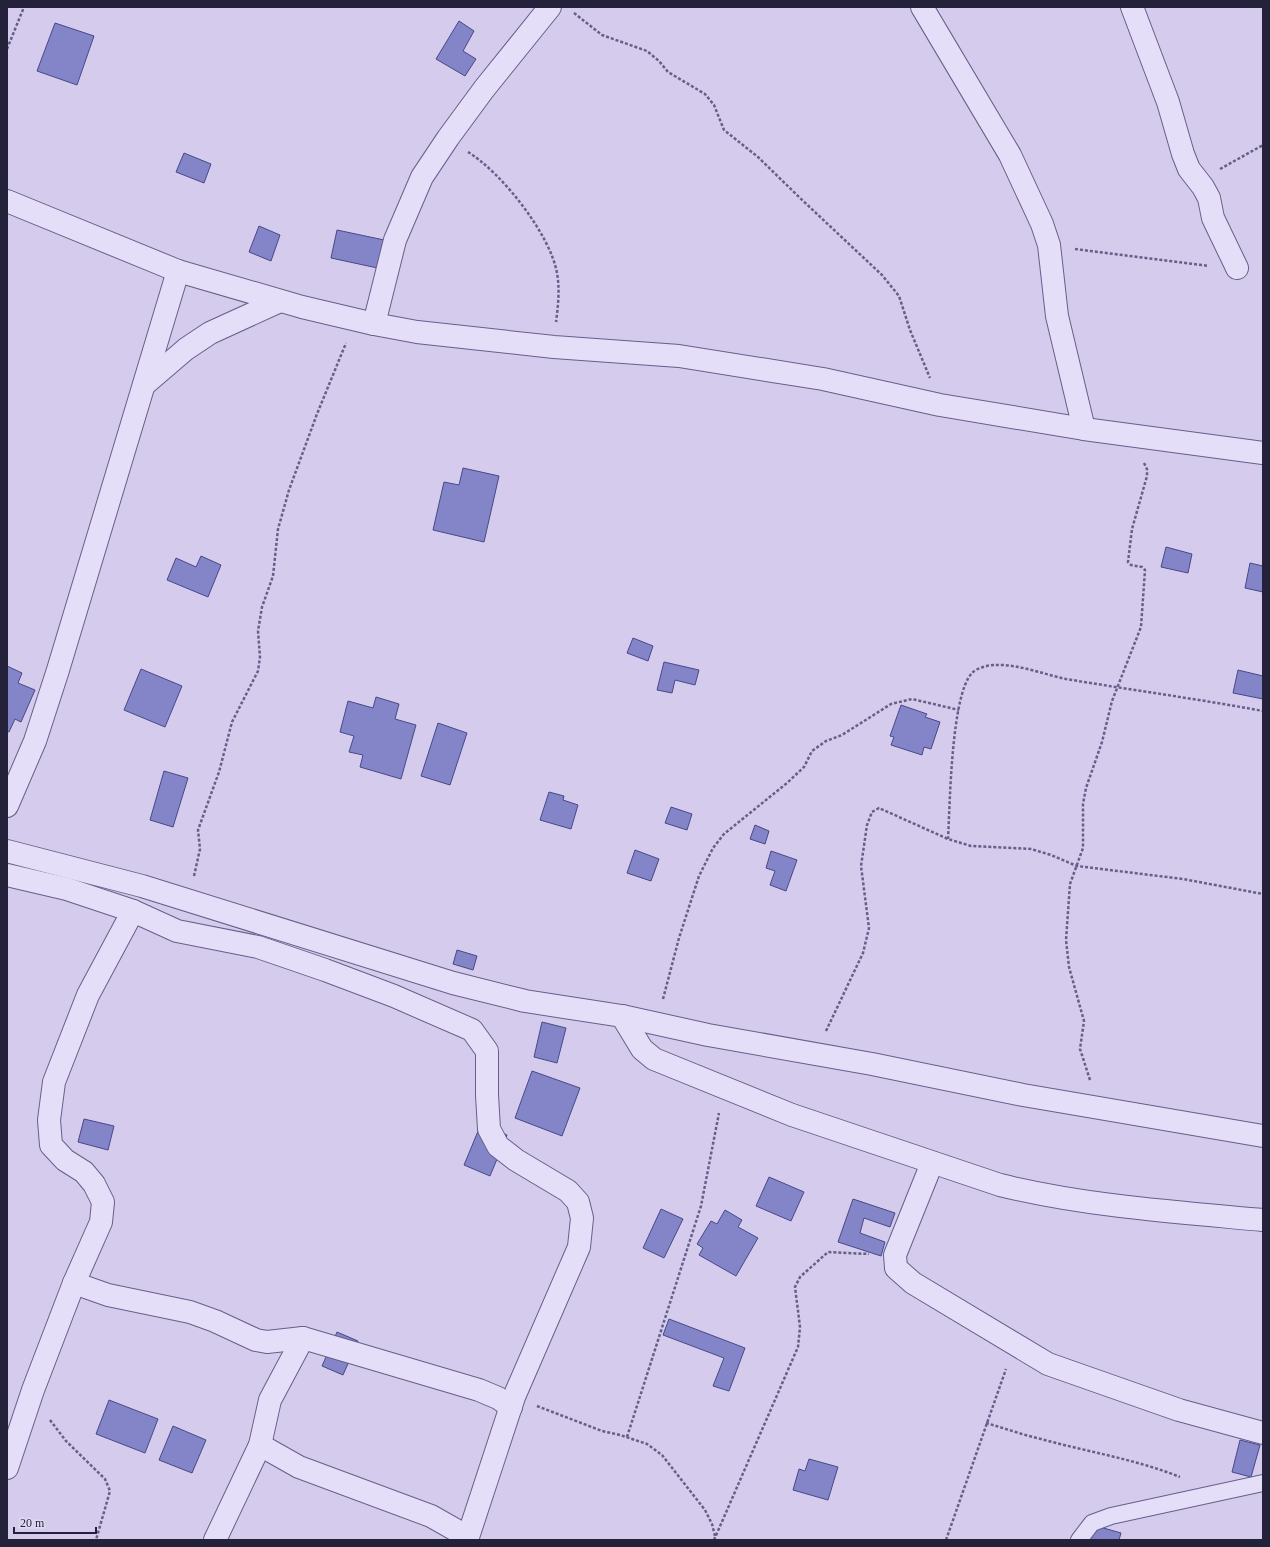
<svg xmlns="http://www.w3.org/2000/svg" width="1270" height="1547" font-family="Georgia,serif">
<rect width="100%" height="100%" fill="#d5cbed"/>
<g fill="#8484c8" stroke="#474987">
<polygon points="459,21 474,31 463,51 476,59 465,76 436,59"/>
<polygon points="55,23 94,36 77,85 37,71"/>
<polygon points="184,153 211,164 204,183 176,172"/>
<polygon points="259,226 280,235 271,261 249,252"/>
<polygon points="337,230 403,244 396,272 331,258"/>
<polygon points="463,468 499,476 484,542 433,530 444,482 459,485"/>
<polygon points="1166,547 1192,554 1188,573 1161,567"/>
<polygon points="201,556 221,565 208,597 167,580 176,558 196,567"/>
<polygon points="1250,563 1263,566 1263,592 1245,588"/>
<polygon points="633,638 653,646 648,661 627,653"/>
<polygon points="664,662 699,670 695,685 675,680 672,693 657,690"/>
<polygon points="7,666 22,673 18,683 35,690 21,722 15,719 9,732 7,731"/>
<polygon points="141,669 182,686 165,727 124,710"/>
<polygon points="1238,670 1263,676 1263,699 1233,693"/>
<polygon points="376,697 399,704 395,719 416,725 401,779 360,767 363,755 349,752 354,736 340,732 348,701 373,708"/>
<polygon points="901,705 927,714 925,717 940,722 931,749 924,747 922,755 891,745 894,737 890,736"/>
<polygon points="438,723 467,733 450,785 421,776"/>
<polygon points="164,771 188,778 173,827 150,820"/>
<polygon points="549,792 564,796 563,800 578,805 571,829 540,820"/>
<polygon points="671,807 692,814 687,830 665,823"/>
<polygon points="755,825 769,831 765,844 750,839"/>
<polygon points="635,850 659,859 651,881 627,873"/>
<polygon points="771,851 797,860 786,891 770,885 775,871 766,868"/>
<polygon points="457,950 477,956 473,970 453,964"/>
<polygon points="542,1022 566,1028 557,1063 534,1057"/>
<polygon points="532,1071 580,1088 562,1136 515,1118"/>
<polygon points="84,1119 114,1126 108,1150 78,1142"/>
<polygon points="481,1124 507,1135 490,1176 464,1165"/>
<polygon points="769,1177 804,1192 791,1221 756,1206"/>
<polygon points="853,1199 895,1213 890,1227 864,1218 860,1233 885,1242 881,1256 838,1242"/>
<polygon points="661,1209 683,1219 664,1258 643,1248"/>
<polygon points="725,1210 742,1220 738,1227 758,1238 736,1276 699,1255 703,1248 697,1244 711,1221 717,1224"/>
<polygon points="669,1319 745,1348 729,1391 713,1386 724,1358 663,1335"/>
<polygon points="337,1332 358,1341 343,1375 322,1366"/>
<polygon points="109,1400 158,1419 145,1453 96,1434"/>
<polygon points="173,1426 206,1440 192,1473 159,1460"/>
<polygon points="1240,1440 1260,1445 1251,1477 1232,1472"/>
<polygon points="809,1459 838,1467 828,1500 793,1490 799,1469 805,1471"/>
<polygon points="1093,1525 1121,1533 1119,1540 1088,1540"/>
</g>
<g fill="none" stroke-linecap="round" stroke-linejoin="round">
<defs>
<polyline id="service" points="1079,1540 1092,1523 1111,1516 1263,1483"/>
<g id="minor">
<polyline points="922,7 1010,155 1042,224 1049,245 1057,316 1084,429"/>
<polyline points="1132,7 1168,102 1183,154 1189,169 1203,187 1209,198 1213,218 1237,268"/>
<polyline points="7,201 178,271 302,307 374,324 417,332 554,347 679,356 823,379 940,405 1084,429 1263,453"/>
<polyline points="374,324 395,240 422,177 448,138 484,89 550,7"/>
<polyline points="144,385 186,349 210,333 280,301"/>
<polyline points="7,806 35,741 58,670 178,271"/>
<polyline points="7,851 142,886 453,983 525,1001 622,1016 708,1035 872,1064 1023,1095 1263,1136"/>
<polyline points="7,875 67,889 133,911 177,931 258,947 325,970 394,996 472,1030 487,1051 487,1095 489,1129 498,1146 516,1160 568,1191 578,1202 582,1218 579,1247 514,1397 467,1540"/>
<path d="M622,1016l20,33 12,10 138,56 208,70c86,21 175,27 263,35"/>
<polyline points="932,1163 895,1255 896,1268 913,1283 1048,1364 1179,1410 1263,1433"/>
<polyline points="74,1283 108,1295 190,1312 215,1321 256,1340 267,1342 303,1338 479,1390 498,1398 511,1407"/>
<polyline points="260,1445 299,1467 431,1516 468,1537"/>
<polyline points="7,1468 33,1390 74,1283 101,1222 103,1202 94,1184 84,1172 65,1160 51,1145 49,1120 54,1082 88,995 133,911"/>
<polyline points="215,1540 260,1445 270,1400 303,1338"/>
</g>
</defs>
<use href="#service" stroke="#656089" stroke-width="18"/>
<use href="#minor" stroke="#656089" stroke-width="24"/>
<g stroke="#656089" stroke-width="2.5" stroke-dasharray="3 2" stroke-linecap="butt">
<polyline points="574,13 602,35 647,51 659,61 668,72 705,94 714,105 724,130 758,157 800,198 882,275 899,296 910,330 930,378"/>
<polyline points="7,49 24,7"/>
<path d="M468,152c34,21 82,82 89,121 3,16 1,34 -1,49"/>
<polyline points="1220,169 1263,145"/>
<polyline points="1075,249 1209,266"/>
<path d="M948,839c2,-34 3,-144 24,-166 5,-5 16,-8 23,-8 23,-1 48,9 71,14 66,11 132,20 197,32"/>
<polyline points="194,876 200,849 198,830 219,772 232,722 258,671 260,657 258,631 262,607 273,576 278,529 289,490 317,414 346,343"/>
<polyline points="663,999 679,938 699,876 713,848 724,834 787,783 804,767 812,751 826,741 842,735 891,704 912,699 959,710"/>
<polyline points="826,1031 863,953 869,928 861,866 867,825 872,812 879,808 948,839 971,846 1031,849 1051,855 1077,866 1183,879 1263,894"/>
<polyline points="1090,1080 1080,1049 1084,1021 1069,967 1066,940 1070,884 1083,848 1083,804 1086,788 1102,742 1112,701 1141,627 1145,570 1142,567 1131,565 1128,562 1132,529 1147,476 1147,469 1144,463"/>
<polyline points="537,1406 602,1431 620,1435 647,1444 662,1455 705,1510 712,1524 715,1536"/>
<polyline points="50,1420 66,1441 105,1479 110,1491 96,1540"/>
<path d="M986,1423c18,5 37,12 55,16 47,13 94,20 139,38"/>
<polyline points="627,1437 701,1206 719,1113"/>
<polyline points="714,1540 798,1347 800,1327 795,1287 800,1277 828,1252 869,1254"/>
<polyline points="946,1540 1006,1369"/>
</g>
<use href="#service" stroke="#e5def8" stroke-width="16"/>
<use href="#minor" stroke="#e5def8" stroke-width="22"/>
</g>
<rect width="1270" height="1547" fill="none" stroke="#24223b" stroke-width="16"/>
<path d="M14 1527v6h82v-6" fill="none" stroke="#24223b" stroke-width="2"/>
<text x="20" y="1527" font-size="12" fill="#24223b" stroke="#e2daf4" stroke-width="3" paint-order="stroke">20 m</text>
</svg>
